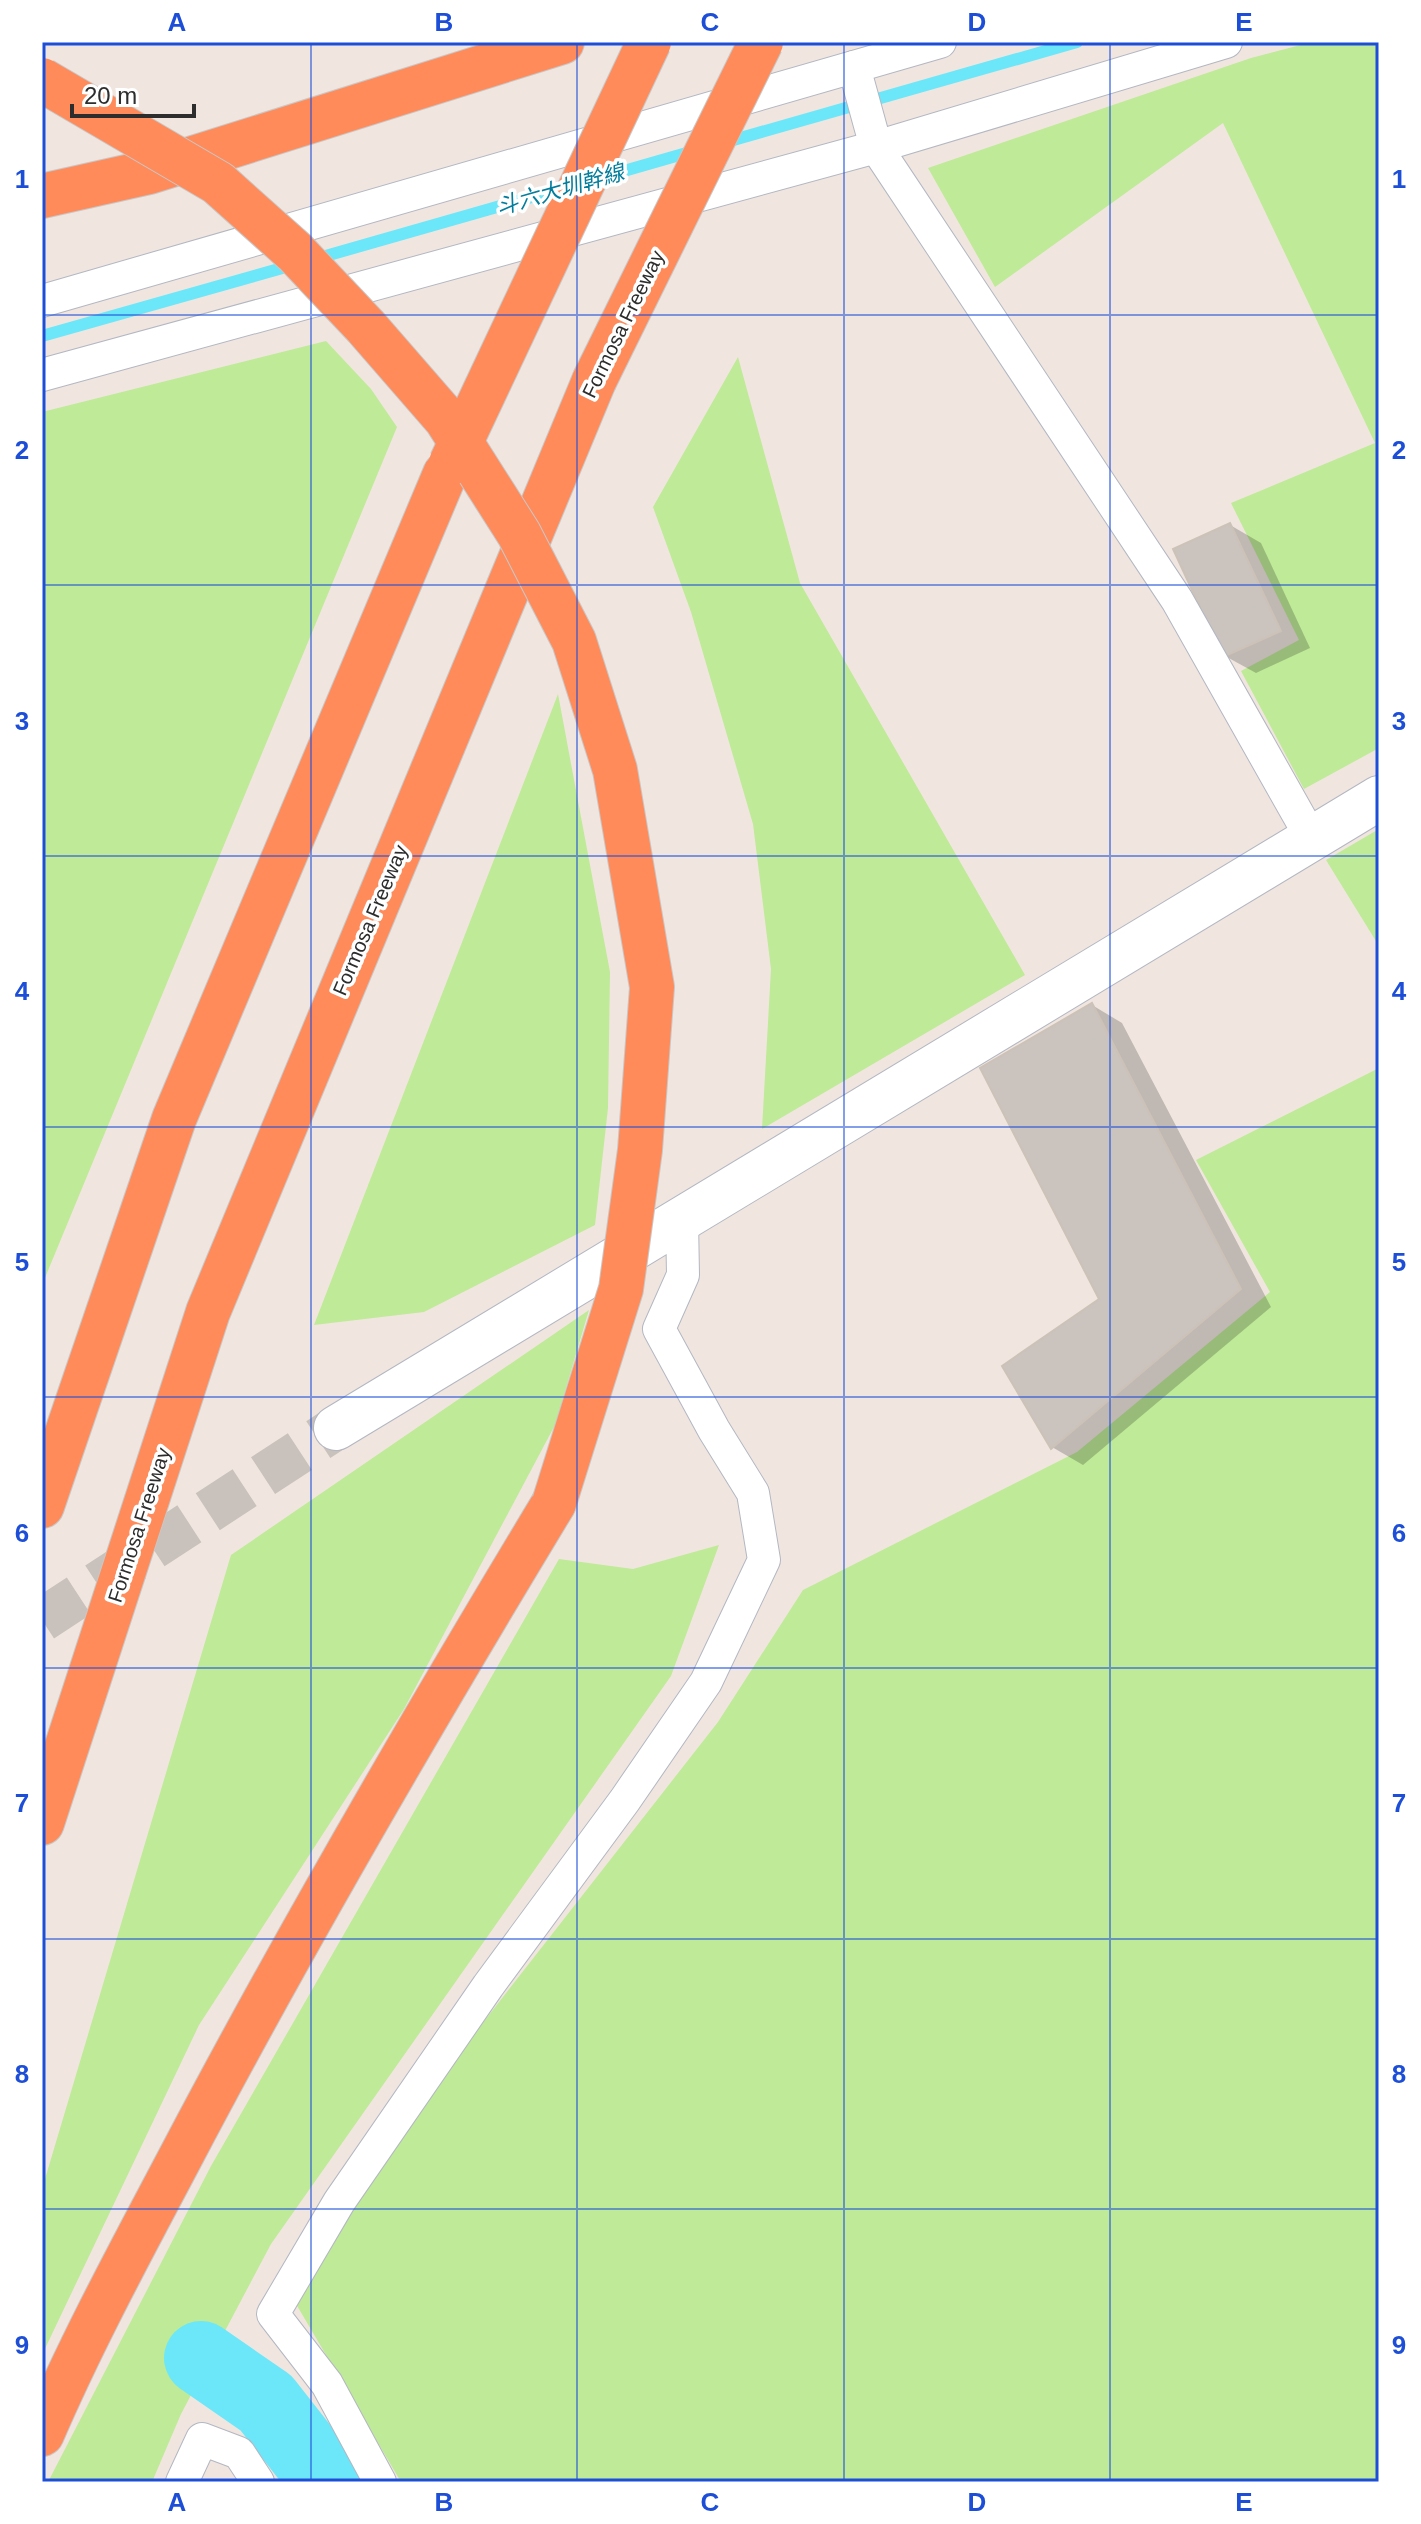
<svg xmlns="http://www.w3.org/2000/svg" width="1421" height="2524" font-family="Helvetica,'Noto Sans TC',sans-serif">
<rect width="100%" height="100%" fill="#f0e6df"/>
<g fill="#bfea98">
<polygon points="1312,42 1379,42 1379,748 1304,789 1241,671 1299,640 1231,503 1375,443 1223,123 995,287 928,168 1251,58"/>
<polygon points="326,341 371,389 397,427 42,1285 42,412"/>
<polygon points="738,357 800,583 1025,975 762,1129 771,969 753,824 691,612 653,507"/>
<polygon points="558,694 610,972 608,1108 595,1225 424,1312 314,1325"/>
<polygon points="1379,829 1379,946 1326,860"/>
<polygon points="1379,1068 1379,2482 401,2482 296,2304 399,2130 718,1722 803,1590 1077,1452 1270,1292 1196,1160"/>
<polygon points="589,1310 555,1425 404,1709 199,2025 42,2355 42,2189 231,1555"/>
<polygon points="719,1545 671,1676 271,2244 181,2414 152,2482 48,2482 211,2166 559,1559 633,1569"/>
</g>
<g fill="#0003">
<polygon points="1230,525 1261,543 1310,648 1256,673 1225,656"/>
<polygon points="1092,1005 1122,1023 1271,1307 1083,1465 1052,1447 1102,1299"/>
</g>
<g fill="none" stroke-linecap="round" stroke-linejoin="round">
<g stroke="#6be7f9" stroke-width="12">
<polyline points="723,143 1077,42"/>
<polyline points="596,179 697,150"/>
<polyline points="315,259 570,186"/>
<polyline points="42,336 293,265"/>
</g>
<polyline stroke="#6be7f9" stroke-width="74" points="201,2358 266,2403 328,2482"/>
</g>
<g fill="#cbc3be" stroke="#ccc2b8" stroke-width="2">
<polygon points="1230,523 1281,631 1223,657 1173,549"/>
<polygon points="1092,1003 1241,1289 1051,1449 1002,1366 1099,1299 980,1068"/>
</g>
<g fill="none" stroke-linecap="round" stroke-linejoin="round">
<polyline stroke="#c9c1bb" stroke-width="44" stroke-dasharray="44 22" stroke-linecap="butt" points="42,1620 336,1428"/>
<defs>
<g id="street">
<polyline points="854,67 876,147 1177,600 1312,839"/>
<polyline points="42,301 940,42"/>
<polyline points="42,375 876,147 1226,42"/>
<polyline points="182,2482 202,2439 239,2453 258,2482"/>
<polyline points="380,2482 327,2384 273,2314 339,2202 488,1986 625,1800 706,1682 764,1560 753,1493 714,1430 659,1329 683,1275 682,1219"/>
</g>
<polyline id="secondary" points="336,1428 1379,798"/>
<g id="highway">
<polyline points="42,196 149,172 562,42"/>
<polyline points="42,1506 174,1119 445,474"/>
<polyline points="42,1823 208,1312 594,381"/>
<path d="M42,2434c41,-95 90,-185 138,-276 117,-223 244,-440 374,-655"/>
</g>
</defs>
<use href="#street" stroke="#b3b7c2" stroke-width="34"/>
<use href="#secondary" stroke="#b3b7c2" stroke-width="46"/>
<use href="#highway" stroke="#c8c8c8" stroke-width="46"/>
<use href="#street" stroke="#fff" stroke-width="32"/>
<use href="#secondary" stroke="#fff" stroke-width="44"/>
<use href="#highway" stroke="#ff8b5b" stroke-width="44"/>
<defs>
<g id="highway-bridge">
<polyline points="42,80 218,183 295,252 366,327 446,419 519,534 574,641 615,770 652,987 640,1150 621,1289 554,1503"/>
<polyline points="594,381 761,42"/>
<polyline points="451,463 649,42"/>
</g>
</defs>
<use href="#highway-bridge" stroke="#c8c8c8" stroke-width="46" stroke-linecap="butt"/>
<use href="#highway-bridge" stroke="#ff8b5b" stroke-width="44"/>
</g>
<path fill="none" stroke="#1d4ed8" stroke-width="2" stroke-opacity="0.55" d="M311,42v2440M577,42v2440M844,42v2440M1110,42v2440M42,315h1337M42,585h1337M42,856h1337M42,1127h1337M42,1397h1337M42,1668h1337M42,1939h1337M42,2209h1337"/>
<g text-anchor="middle" stroke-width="7" stroke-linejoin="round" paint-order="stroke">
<g font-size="20" fill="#2d2d2d" stroke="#fff">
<text transform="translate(623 324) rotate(-64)" y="7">Formosa Freeway</text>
<text transform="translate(370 920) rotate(-67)" y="7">Formosa Freeway</text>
<text transform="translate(139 1525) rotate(-72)" y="7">Formosa Freeway</text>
</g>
<g font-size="22" font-style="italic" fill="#047d9d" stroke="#fff">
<text transform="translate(560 189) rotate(-16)" y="8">斗六大圳幹線</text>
</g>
</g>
<rect width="1421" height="2524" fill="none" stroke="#ffffff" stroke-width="88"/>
<path d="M72 104v12h122v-12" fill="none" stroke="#2d2d2d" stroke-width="4"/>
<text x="84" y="104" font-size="24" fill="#2d2d2d" stroke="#ffffff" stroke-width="6" paint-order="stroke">20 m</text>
<rect x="44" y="44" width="1333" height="2436" fill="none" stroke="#1d4ed8" stroke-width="3"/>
<g font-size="26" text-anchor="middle" font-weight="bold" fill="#1d4ed8">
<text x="177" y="31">A</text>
<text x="444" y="31">B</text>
<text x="710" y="31">C</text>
<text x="977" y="31">D</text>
<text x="1244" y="31">E</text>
<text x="22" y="188">1</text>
<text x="1399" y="188">1</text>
<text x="22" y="459">2</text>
<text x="1399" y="459">2</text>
<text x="22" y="730">3</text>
<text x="1399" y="730">3</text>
<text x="22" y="1000">4</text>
<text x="1399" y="1000">4</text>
<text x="22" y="1271">5</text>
<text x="1399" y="1271">5</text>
<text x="22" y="1542">6</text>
<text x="1399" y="1542">6</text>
<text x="22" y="1812">7</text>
<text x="1399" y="1812">7</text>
<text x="22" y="2083">8</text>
<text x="1399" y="2083">8</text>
<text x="22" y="2354">9</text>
<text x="1399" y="2354">9</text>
<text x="177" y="2511">A</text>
<text x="444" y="2511">B</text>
<text x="710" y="2511">C</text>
<text x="977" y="2511">D</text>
<text x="1244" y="2511">E</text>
</g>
</svg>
